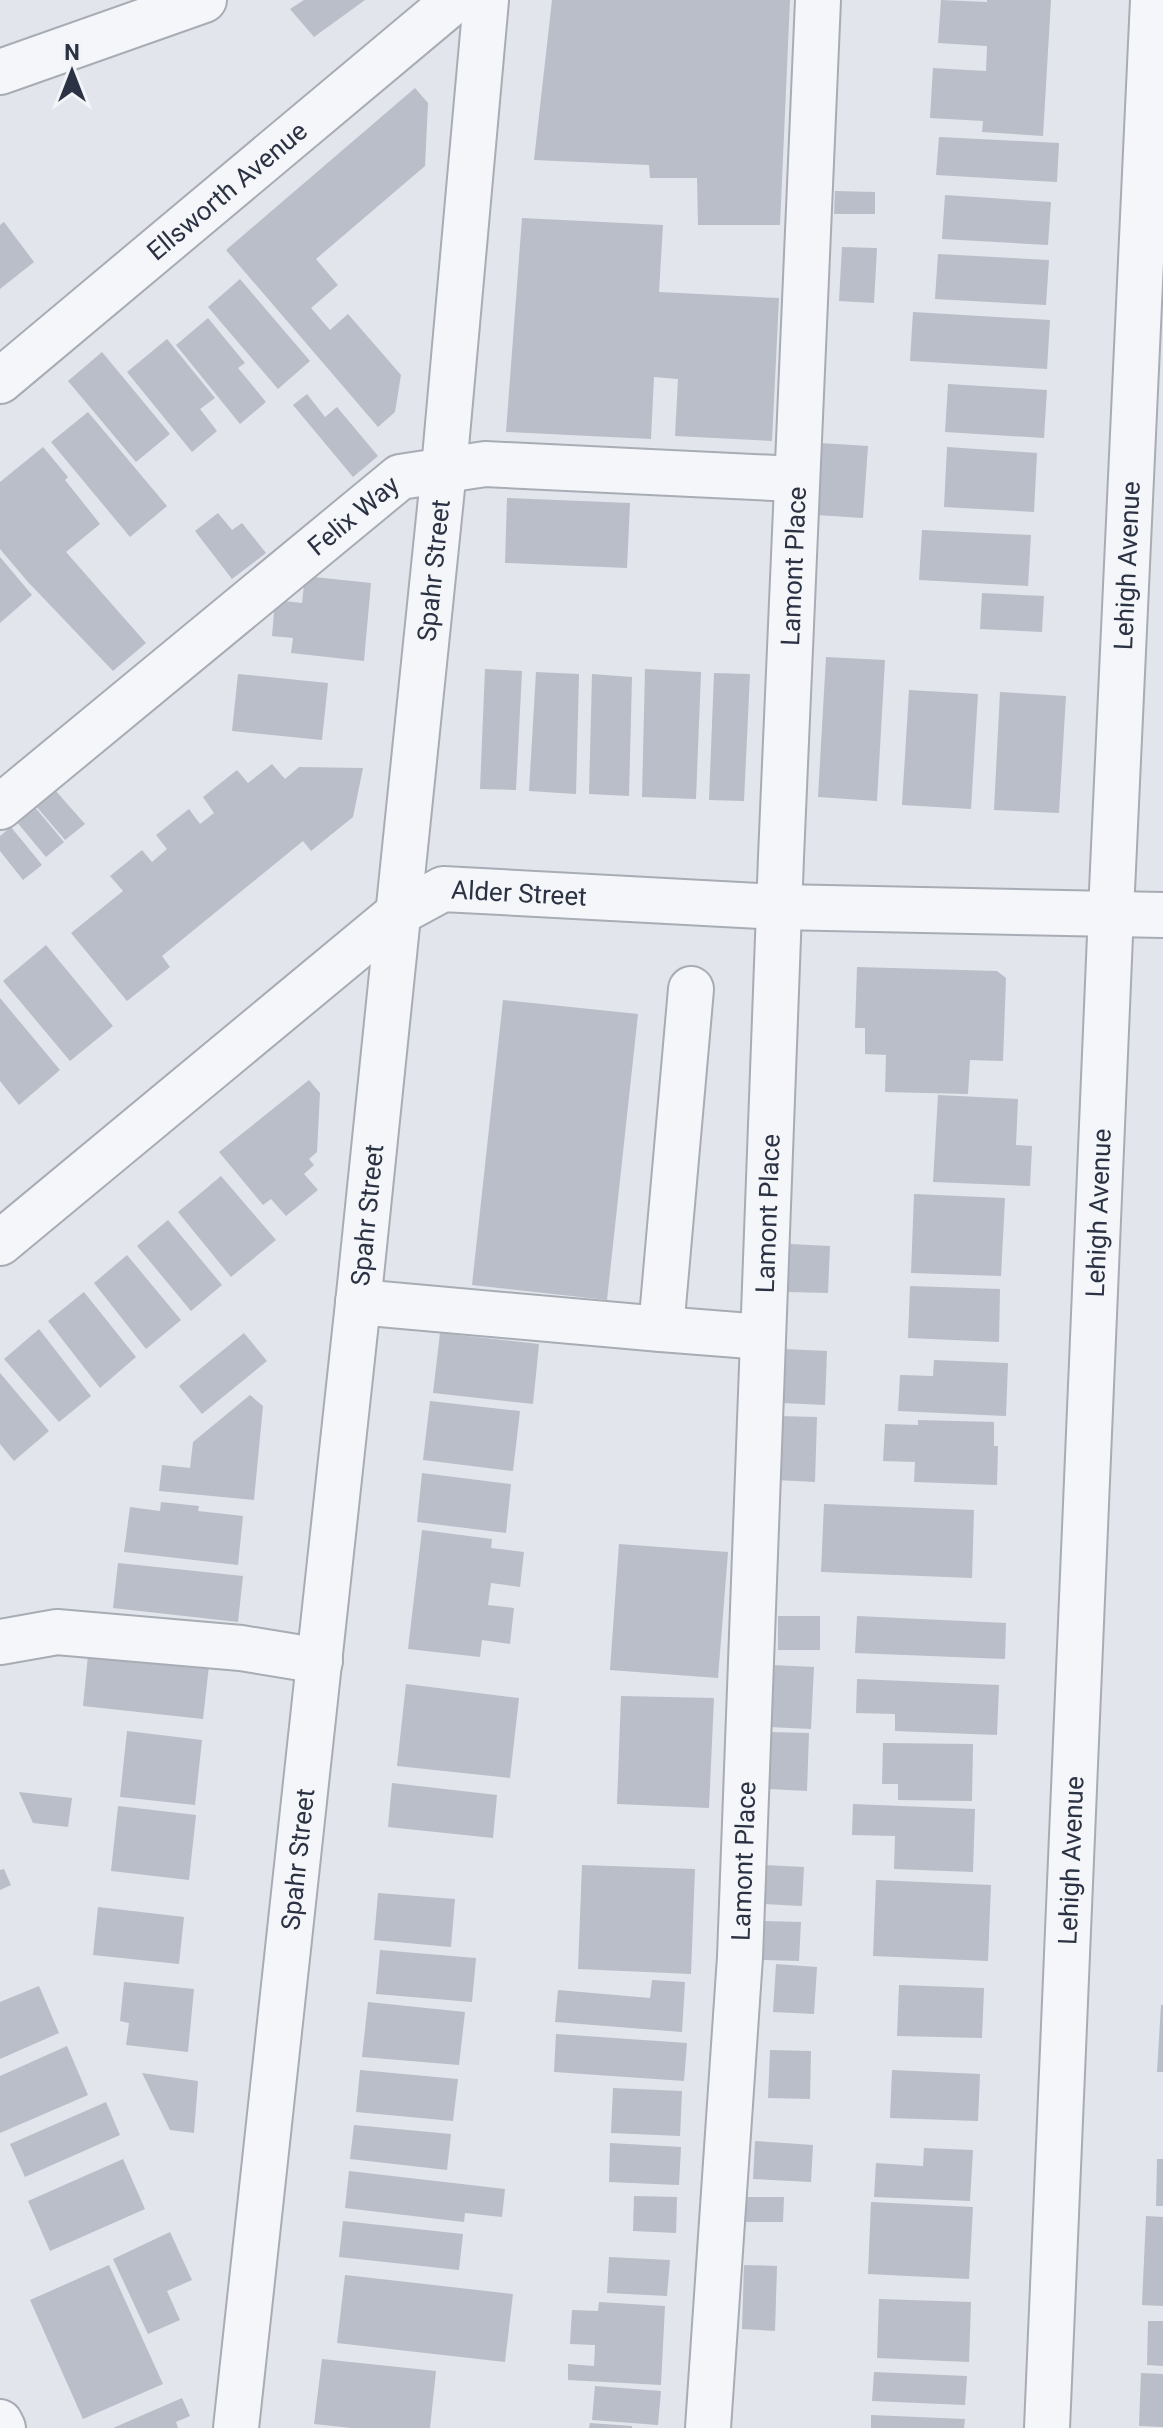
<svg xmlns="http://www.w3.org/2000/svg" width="1163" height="2428" font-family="Roboto,sans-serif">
<rect width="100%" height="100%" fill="#e2e5eb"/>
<g fill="#b9bec8">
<polygon points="304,0 365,0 314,37 290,9"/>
<polygon points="552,0 790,0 780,225 698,225 697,178 650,178 649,165 534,160"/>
<polygon points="941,0 987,2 987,0 1051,0 1043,136 982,132 983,121 930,118 933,68 986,71 987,46 938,43"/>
<polygon points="415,88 428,103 425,166 316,259 338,285 311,308 330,330 348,314 401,375 395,412 378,427 226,250"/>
<polygon points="939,137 1059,143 1057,182 936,175"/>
<polygon points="835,191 875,192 875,214 834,214"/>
<polygon points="945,195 1051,202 1048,245 942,239"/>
<polygon points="522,218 663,225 659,292 779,298 772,441 675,436 678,379 654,377 651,439 506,432"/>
<polygon points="4,222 34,262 0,289 0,225"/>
<polygon points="842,247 877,248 874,303 839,301"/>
<polygon points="938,254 1049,260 1046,305 935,299"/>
<polygon points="240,279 310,361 278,389 208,307"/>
<polygon points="913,312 1050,320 1047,369 910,361"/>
<polygon points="208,318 245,363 238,368 266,402 240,424 176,345"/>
<polygon points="167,339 215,398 200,409 217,431 192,452 127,372"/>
<polygon points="102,352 170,434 136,462 68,381"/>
<polygon points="948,384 1047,390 1044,438 945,432"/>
<polygon points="307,394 325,417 337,407 378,456 353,477 293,405"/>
<polygon points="88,412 167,506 130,537 51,442"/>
<polygon points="820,443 868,446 863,518 816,515"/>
<polygon points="43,447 68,477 65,480 100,524 66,552 146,643 113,671 28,582 0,549 0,482"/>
<polygon points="947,447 1037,453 1034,512 944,507"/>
<polygon points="507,498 630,503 627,568 505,563"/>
<polygon points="218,513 232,530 242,523 266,553 232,579 195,531"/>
<polygon points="922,530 1031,535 1028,586 919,580"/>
<polygon points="0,557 32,595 0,623"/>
<polygon points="305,576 371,583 364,661 291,653 293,638 272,636 275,600 302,603"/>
<polygon points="982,593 1044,596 1042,632 980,629"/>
<polygon points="826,657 885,660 877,801 818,797"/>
<polygon points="485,669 522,671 516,790 480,789"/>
<polygon points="645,669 701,672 696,799 642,797"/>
<polygon points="536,672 579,674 576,794 529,791"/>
<polygon points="714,673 750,674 744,801 709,800"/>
<polygon points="238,674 328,683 322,740 232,731"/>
<polygon points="592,674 632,677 629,796 589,794"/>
<polygon points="909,690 978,694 971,809 902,805"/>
<polygon points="1000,692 1066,696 1059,813 994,810"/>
<polygon points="272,764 285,779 299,767 363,768 353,817 311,851 303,841 162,956 170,967 127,1001 71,933 123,891 110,876 142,850 152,862 167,849 156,835 189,809 200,824 214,813 203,797 237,770 248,783"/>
<polygon points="55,790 85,824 65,840 36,806"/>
<polygon points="34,806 64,842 46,857 16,821"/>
<polygon points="11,827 42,865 23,880 0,851 0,836"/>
<polygon points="46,945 113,1026 70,1061 3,981"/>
<polygon points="857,967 997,971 1006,978 1003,1061 970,1060 968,1094 885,1092 886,1055 865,1054 865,1028 855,1028"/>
<polygon points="0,998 60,1070 19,1105 0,1081"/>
<polygon points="503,1000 638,1014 607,1300 472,1285"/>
<polygon points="309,1080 320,1093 317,1152 309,1159 314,1165 304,1174 318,1190 286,1216 271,1199 263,1205 219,1152"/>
<polygon points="938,1095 1018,1099 1016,1145 1032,1146 1030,1186 933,1182"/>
<polygon points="221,1176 276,1240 231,1277 178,1212"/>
<polygon points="914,1194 1005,1198 1001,1276 911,1273"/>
<polygon points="168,1220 222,1285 191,1311 137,1246"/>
<polygon points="790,1244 830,1246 828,1293 788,1292"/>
<polygon points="127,1255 181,1320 146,1349 94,1283"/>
<polygon points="910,1286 1000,1289 999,1342 908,1338"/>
<polygon points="84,1292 136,1357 100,1388 48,1321"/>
<polygon points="39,1329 91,1396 59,1422 4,1359"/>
<polygon points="244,1333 267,1361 202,1414 179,1386"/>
<polygon points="440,1333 539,1344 533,1404 433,1393"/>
<polygon points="784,1349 827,1351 825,1405 782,1403"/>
<polygon points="934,1360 1008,1363 1006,1416 898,1411 900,1375 933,1376"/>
<polygon points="0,1373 49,1431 14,1461 0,1444"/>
<polygon points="250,1395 263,1406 254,1500 159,1491 162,1465 190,1468 193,1442"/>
<polygon points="430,1401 520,1411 513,1471 423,1460"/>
<polygon points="778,1416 817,1417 815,1482 776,1480"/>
<polygon points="918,1420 994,1422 994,1446 998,1446 997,1485 914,1482 915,1462 883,1461 885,1424 918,1425"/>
<polygon points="422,1473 511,1484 506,1533 417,1522"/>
<polygon points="161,1502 199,1506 198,1511 243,1516 238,1565 124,1552 130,1507 160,1511"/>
<polygon points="824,1504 974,1510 972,1578 821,1572"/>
<polygon points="422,1530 492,1539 491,1548 524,1552 520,1587 491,1583 488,1605 514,1608 510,1644 482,1640 480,1657 408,1649"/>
<polygon points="619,1544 728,1552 718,1678 610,1670"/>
<polygon points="118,1563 243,1576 238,1622 113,1608"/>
<rect x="778" y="1616" width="42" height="34"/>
<polygon points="857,1616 1006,1623 1005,1659 855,1653"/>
<polygon points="89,1645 210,1657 203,1719 83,1706"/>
<polygon points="772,1665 814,1667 811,1729 769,1727"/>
<polygon points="857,1679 999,1685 997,1735 895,1731 895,1714 856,1713"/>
<polygon points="406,1684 519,1698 510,1778 397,1766"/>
<polygon points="621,1696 714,1698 709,1808 617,1804"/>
<polygon points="127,1731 202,1740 195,1805 120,1797"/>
<polygon points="770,1732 809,1733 807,1791 769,1789"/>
<polygon points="883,1743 973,1744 972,1801 898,1800 898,1784 882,1784"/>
<polygon points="392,1783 497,1795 493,1838 388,1827"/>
<polygon points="19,1792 72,1798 68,1827 33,1823"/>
<polygon points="853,1804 975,1809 973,1872 894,1869 895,1836 852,1835"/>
<polygon points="118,1806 196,1815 189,1880 111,1871"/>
<polygon points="582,1865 695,1869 691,1974 578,1969"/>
<polygon points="765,1865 804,1867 802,1906 763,1904"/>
<polygon points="4,1869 11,1885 0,1890 0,1870"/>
<polygon points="876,1880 991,1885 988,1961 873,1956"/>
<polygon points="378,1893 455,1899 451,1947 374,1940"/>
<polygon points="98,1907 184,1917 179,1964 93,1955"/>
<polygon points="764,1921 801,1922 799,1961 763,1960"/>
<polygon points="380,1950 476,1958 472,2002 376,1994"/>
<polygon points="776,1964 817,1967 814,2014 773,2012"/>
<polygon points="652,1980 685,1982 682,2032 555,2022 558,1990 650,1998"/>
<polygon points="124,1982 194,1989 188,2052 126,2045 129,2023 120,2021"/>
<polygon points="899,1985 984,1988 982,2038 897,2036"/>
<polygon points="39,1986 59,2033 0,2059 0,2002"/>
<polygon points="368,2002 465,2012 459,2065 362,2057"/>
<polygon points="1161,2005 1163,2005 1163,2072 1157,2072"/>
<polygon points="556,2034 687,2043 684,2081 554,2072"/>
<polygon points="67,2046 88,2095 0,2133 0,2076"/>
<polygon points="770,2050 811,2051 810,2099 768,2098"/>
<polygon points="360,2070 458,2079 453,2121 356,2112"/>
<polygon points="892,2070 980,2074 978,2121 890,2118"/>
<polygon points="142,2073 198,2081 194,2133 170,2130"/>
<polygon points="613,2088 682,2091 680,2136 611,2133"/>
<polygon points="106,2102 120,2135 25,2177 10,2144"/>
<polygon points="354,2125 451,2134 447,2170 350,2159"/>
<polygon points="755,2141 813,2145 811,2182 753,2179"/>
<polygon points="610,2143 681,2147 679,2185 609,2182"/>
<polygon points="924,2148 973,2150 970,2201 874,2197 876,2163 923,2166"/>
<polygon points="123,2159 145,2209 50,2251 28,2201"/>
<polygon points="1157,2159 1163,2159 1163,2206 1156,2206"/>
<polygon points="349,2171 505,2189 502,2217 465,2213 464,2222 345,2208"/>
<polygon points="634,2196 677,2197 676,2233 633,2231"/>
<polygon points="745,2197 784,2197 783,2222 745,2222"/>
<polygon points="871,2202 973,2207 969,2279 868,2274"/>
<polygon points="1146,2216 1163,2217 1163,2306 1142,2305"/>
<polygon points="343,2221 463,2234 459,2270 339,2257"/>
<polygon points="170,2232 192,2280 167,2291 180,2320 148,2334 113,2259"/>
<polygon points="609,2257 670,2260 667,2296 607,2293"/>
<polygon points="109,2265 163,2384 83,2419 30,2300"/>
<polygon points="744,2265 777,2266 775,2331 742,2329"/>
<polygon points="345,2275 513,2294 505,2362 337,2343"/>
<polygon points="879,2299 971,2302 969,2362 877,2358"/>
<polygon points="599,2302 665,2306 661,2385 568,2380 568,2364 594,2366 595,2345 570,2344 572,2310 598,2311"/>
<polygon points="1148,2321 1163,2321 1163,2366 1147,2365"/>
<polygon points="322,2359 436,2371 430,2428 351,2428 314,2424"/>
<polygon points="874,2372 967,2376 965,2405 872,2401"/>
<polygon points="1141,2373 1163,2374 1163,2427 1139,2426"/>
<polygon points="595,2386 661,2391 658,2425 592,2420"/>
<polygon points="182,2398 190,2416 176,2422 178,2428 113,2428"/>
<polygon points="871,2415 965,2419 964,2428 871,2428"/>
<polygon points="590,2423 632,2426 632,2428 589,2428"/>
</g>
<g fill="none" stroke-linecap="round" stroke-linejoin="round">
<defs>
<g id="minor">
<polyline points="0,72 204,0"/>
<path id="s1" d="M0,381l455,-381"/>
<path id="s2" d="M0,807l400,-330 85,-13 311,15"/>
<path id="s3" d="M0,1243l397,-329 46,-25 336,18 384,8"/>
<polyline points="358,1302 661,1329 691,989"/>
<polyline points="661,1329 763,1337"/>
<polyline points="0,1642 57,1632 241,1648 320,1661"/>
<polyline points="0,2422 3,2428"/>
<path id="s4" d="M236,2428l124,-1143 84,-816 42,-469"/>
<path id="s5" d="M708,2428l32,-471 41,-1100 37,-857"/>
<path id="s6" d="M1047,2428l64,-1516 42,-912"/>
</g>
</defs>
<use href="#minor" stroke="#a7acb5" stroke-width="48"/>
<use href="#minor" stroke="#f5f6f9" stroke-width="44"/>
</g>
<g text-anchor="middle" stroke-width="8" stroke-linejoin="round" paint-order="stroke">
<g font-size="26" fill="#2a3243" stroke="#f2f4f8">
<text dy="9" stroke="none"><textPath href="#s1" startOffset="296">Ellsworth Avenue</textPath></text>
<text dy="9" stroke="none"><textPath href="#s2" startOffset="458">Felix Way</textPath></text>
<text dy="9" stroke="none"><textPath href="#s5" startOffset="1864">Lamont Place</textPath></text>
<text dy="9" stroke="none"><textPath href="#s6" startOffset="1864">Lehigh Avenue</textPath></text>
<text dy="9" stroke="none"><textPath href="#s4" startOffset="1868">Spahr Street</textPath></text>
<text dy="9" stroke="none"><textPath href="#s3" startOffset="644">Alder Street</textPath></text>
<text dy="9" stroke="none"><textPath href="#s5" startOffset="1216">Lamont Place</textPath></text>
<text dy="9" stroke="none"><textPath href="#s6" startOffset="1216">Lehigh Avenue</textPath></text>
<text dy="9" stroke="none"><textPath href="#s4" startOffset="1220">Spahr Street</textPath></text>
<text dy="9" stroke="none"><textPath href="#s4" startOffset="572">Spahr Street</textPath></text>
<text dy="9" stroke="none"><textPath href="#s6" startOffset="568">Lehigh Avenue</textPath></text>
<text dy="9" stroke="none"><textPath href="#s5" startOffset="568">Lamont Place</textPath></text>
</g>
</g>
<g transform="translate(72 72)" stroke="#f2f4f8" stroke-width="6" paint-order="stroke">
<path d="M0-6L14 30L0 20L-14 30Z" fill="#2a3243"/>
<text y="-12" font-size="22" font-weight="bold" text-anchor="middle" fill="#2a3243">N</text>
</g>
</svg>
